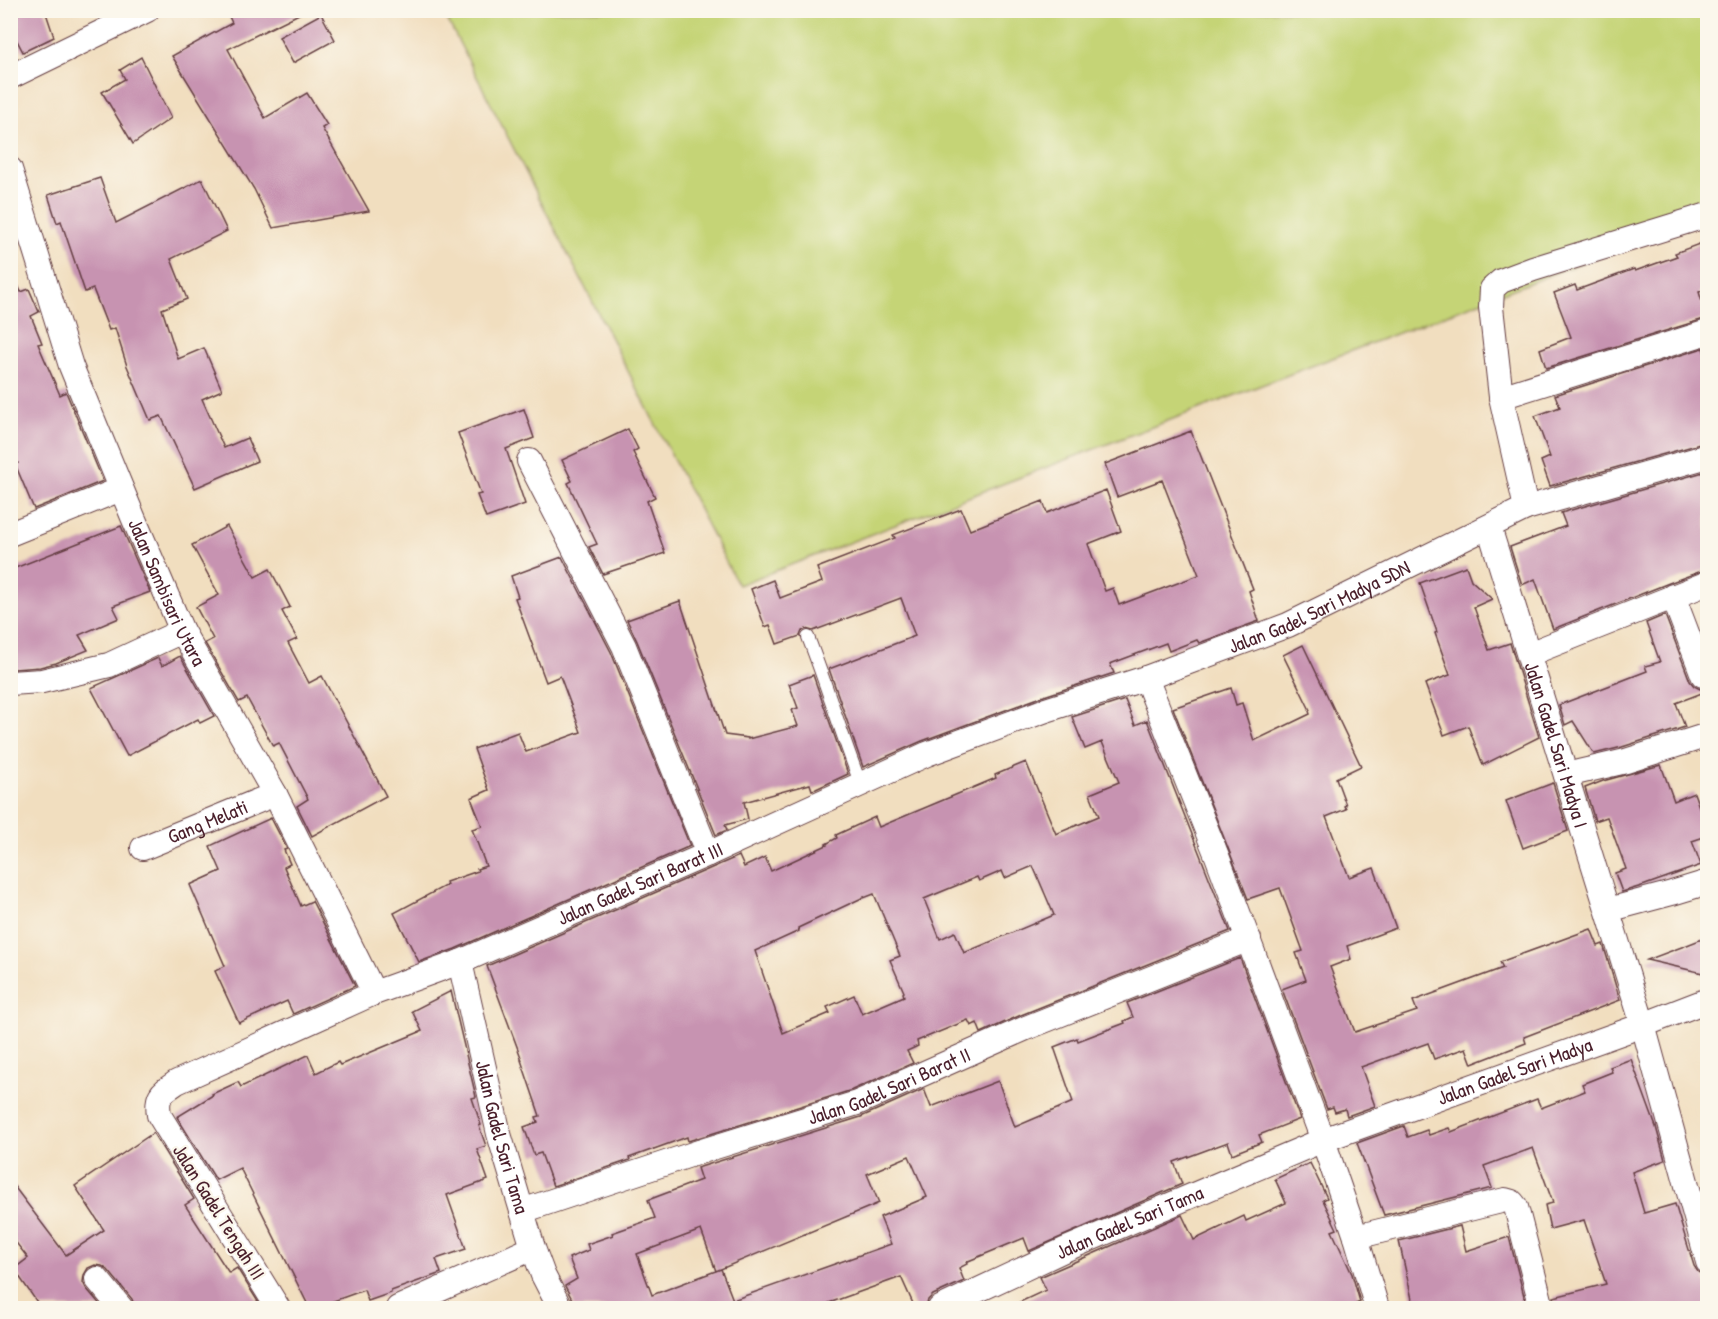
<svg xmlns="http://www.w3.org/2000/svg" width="1718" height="1319" font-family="'Patrick Hand',sans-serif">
<rect width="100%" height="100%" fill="#fbf7ec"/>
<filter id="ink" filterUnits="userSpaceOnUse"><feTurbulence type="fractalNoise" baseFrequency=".0167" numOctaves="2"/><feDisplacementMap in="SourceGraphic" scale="12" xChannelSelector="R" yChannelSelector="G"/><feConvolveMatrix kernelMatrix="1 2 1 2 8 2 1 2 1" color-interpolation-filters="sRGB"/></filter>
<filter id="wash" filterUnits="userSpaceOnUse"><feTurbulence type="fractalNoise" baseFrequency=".008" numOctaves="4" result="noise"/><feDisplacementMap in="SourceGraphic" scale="24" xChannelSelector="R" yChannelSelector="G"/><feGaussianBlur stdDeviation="1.35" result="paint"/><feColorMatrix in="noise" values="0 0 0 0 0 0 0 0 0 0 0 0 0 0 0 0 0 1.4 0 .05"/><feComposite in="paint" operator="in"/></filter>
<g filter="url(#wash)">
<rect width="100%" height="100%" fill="#f1debf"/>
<polygon fill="#c5d476" stroke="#887a50" stroke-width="1.5" points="443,11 1707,11 1707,215 738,585"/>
<g id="blocks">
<g fill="#c793b1" fill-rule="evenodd">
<polygon points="10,10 45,10 54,37 23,52 10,27"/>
<polygon points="226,10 307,10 228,49 265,118 307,93 327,125 322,128 369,211 273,228 254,189 172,56 232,23"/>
<polygon points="321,14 335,40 293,63 279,37"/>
<polygon points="141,57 171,118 133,144 102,92 125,79 120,70"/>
<polygon points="100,178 116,223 202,179 227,231 171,259 187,299 162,309 178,359 204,348 222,390 202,399 224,448 247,438 257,461 195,488 161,416 150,420 127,366 115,328 109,330 93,289 85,292 61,221 57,223 48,195"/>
<polygon points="1707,241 1707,289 1699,292 1707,318 1546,368 1540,349 1571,337 1554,293 1575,285 1577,290 1634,269 1635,271 1677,256 1675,253"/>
<polygon points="11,269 21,292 29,289 39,312 31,316 42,343 38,344 60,395 66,392 103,481 34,509 15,464 18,463 10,447"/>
<polygon points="1703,348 1707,359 1707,442 1550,486 1541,461 1550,457 1535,416 1560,407 1555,395"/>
<polygon points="524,409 534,438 506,449 525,504 486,518 477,495 481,494 458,433"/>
<polygon points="628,429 638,449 633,452 655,497 647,501 665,553 603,574 589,547 597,544 568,483 572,481 562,460"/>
<polygon points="1191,431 1253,589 1249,591 1259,621 1199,643 1197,640 1169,651 1166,643 1110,664 1114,673 1041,697 922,741 863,767 829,669 915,636 901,598 813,631 806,629 802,631 800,636 777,644 770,625 765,627 751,589 773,580 780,598 822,582 817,568 895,538 893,535 961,509 970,530 1043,501 1047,513 1106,490 1121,531 1088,544 1105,591 1113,588 1119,605 1199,575 1162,480 1117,497 1105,464"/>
<polygon points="1707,471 1707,569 1669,583 1553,629 1535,579 1522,585 1510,547 1566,526 1561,513"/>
<polygon points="121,526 150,592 113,606 119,618 79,635 88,650 56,663 40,667 14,669 10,661 10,570"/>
<polygon points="227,526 255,577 270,569 290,607 282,611 297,639 288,643 309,683 322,676 386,796 312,836 297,806 308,799 279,743 273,746 247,698 239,702 205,643 213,639 196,607 219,595 192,545"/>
<polygon points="562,557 611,652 690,846 455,949 419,962 394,913 447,885 446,882 478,871 477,869 486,866 472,829 482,826 471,798 489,790 474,749 518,732 526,752 581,732 560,676 546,682 515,598 518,597 511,576"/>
<polygon points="1466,566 1471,580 1492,599 1474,607 1489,650 1510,643 1539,737 1483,765 1468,726 1444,735 1425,684 1450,675 1435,633 1437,632 1420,583"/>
<polygon points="680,601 725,735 748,738 748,739 798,726 792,710 798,708 789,684 813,675 848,774 816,789 812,790 810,784 744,802 748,819 725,825 727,830 716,835 637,641 627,620"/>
<polygon points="1665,615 1690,681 1694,686 1700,689 1707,688 1707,691 1676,703 1685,727 1622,747 1594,754 1573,721 1565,725 1559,705 1647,671 1645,666 1660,662 1646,623"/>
<polygon points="1303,645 1361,766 1336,778 1346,805 1344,806 1346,809 1326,817 1349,877 1374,868 1396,928 1347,946 1351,959 1330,967 1355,1032 1417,1011 1413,1001 1503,968 1500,962 1591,929 1598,946 1603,944 1620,1000 1524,1037 1526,1043 1472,1064 1466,1048 1434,1059 1428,1043 1361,1067 1375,1106 1347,1116 1345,1109 1335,1112 1333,1107 1327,1109 1282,989 1306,980 1296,953 1303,951 1280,888 1248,899 1173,708 1231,688 1236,705 1242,703 1254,741 1310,714 1309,711 1310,710 1283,655"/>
<polygon points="180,656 214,716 200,723 198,719 127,756 91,688 158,658 162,666"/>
<path d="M1125,700l10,25 12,-5 83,211 -209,84 -40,18 -4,-10 -6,3 -3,-6 -51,21 1,5 -11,5 6,12 -61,27 -164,51 -1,-4 -58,21 1,2 -77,26 -12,-33 -7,2 -10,-28 14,-5 -2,-5 4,-1 -19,-56h1l-35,-94 252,-110 5,11 21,-10 6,14 56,-26 -1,-1 11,-6 -1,-3 39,-18 4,10 117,-49 -1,-3 31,-13 30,72 43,-18 -9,-22 29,-12 -17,-40 -17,7 -13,-32zM1033,866l21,49 -90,38 -9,-21 -15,7 -16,-40 53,-22 2,4 23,-10 3,7zM874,894l26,62 -10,4 14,32 -1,1 1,3 -42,18 -8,-19 -27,12 3,6 -47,20 -28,-82 44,-20 -1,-3 66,-31v1z"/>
<polygon points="1661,765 1674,801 1694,793 1707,829 1707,836 1692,841 1701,865 1645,885 1622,892 1615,873 1626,869 1607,817 1595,821 1585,788 1603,781"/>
<polygon points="1553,783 1568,831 1523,848 1506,801"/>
<polygon points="271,818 287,849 284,850 290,864 284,867 301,906 312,901 355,986 293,1014 287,1001 239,1023 215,971 225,966 190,885 221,871 210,846"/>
<polygon points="1707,937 1707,974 1647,960 1687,945"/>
<path d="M1240,958l60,161 -41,16 3,7 -30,12 -4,-12 -54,20 8,22 -153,67 -5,-13 -58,24 1,2 -8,4 5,13 -31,14 -5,5 -2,8h-11l-14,-31 -72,26 2,5h-257l-1,-7 -8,-15 12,-7 -8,-21 20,-8 -2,-6 26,-9 -1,-2 43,-15 -7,-18 53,-20 -4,-12 164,-51 63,-28 7,18 67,-26 17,46 58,-25 -19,-55 23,-9 1,3 47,-18 -1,-2 9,-4 -6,-14zM909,1156l18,41 -47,20 11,27 -158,56 -12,-31 -69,26 -15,-41 64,-24 15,41 163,-68 -12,-29z"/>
<polygon points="451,991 476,1097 472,1098 481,1125 479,1126 486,1146 477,1149 488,1180 447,1195 466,1249 436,1259 441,1273 391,1291 391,1293 368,1301 364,1290 317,1307 309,1307 240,1168 216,1180 177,1117 213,1095 212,1094 238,1082 241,1087 308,1055 316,1073 338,1062 340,1065 422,1031 412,1011"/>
<polygon points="1631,1059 1656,1127 1665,1160 1632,1172 1644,1213 1675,1204 1694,1266 1698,1272 1705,1276 1707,1284 1707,1308 1556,1308 1554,1297 1606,1284 1584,1220 1550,1229 1545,1205 1553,1203 1533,1148 1484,1166 1492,1188 1384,1215 1357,1143 1404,1126 1408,1137 1427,1130 1429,1135 1449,1128 1451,1132 1537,1099 1541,1108 1585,1091 1582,1084 1612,1072 1610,1067"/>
<polygon points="153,1133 194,1199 185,1205 229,1273 237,1268 262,1308 135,1308 132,1299 108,1270 102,1266 95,1265 88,1268 84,1275 83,1282 86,1288 103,1308 41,1308 14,1269 28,1258 10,1235 10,1181 66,1255 104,1230 75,1186"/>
<polygon points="1310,1163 1327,1198 1323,1200 1337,1229 1332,1231 1352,1274 1360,1302 1348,1308 1007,1308 1046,1290 1040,1277 1182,1215 1194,1240 1244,1216 1246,1221 1286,1203 1275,1179"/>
<polygon points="1460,1226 1466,1251 1509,1237 1527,1308 1414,1308 1399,1241"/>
</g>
</g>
</g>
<g filter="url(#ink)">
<use href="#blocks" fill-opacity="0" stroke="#633c41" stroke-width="1.5"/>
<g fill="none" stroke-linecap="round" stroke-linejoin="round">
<defs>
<path id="lane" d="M808,637c19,49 34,99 53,148"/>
<g id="street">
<polyline points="10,77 147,10"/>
<path id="s1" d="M10,169l61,197 62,151 49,114 93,163 99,199"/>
<polyline points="1501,397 1708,332"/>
<polyline points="529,461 624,646 708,854"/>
<polyline points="1526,508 1708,456"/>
<path id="s2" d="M1489,527l154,498 65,237"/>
<polyline points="10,534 121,489"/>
<polyline points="1673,596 1703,675"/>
<polyline points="1529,654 1708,583"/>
<polyline points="1146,678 1217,856 1323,1140 1356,1237 1377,1308"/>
<polyline points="10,683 42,681 109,665 182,631"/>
<polyline points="1566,775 1626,761 1708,735"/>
<path id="s3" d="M143,848l132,-54"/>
<polyline points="1608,910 1672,893 1708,882"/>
<path id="s4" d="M460,962l39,172 34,114 10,27 17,33"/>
<path id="s5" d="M522,1211l177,-59 158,-49 169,-75 223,-89"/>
<polyline points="1356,1237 1505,1200 1512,1202 1516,1207 1542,1308"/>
<polyline points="97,1279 121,1308"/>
<path id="s6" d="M278,1308l-119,-193c-3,-20 2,-22 18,-33l197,-89 86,-31 248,-108 219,-100 119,-44 100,-32 142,-53 238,-117 -25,-111 -10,-90 1,-18 9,-8 32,-12 175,-54"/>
<polyline points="398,1308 533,1248"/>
<path id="s7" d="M940,1308l124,-58 259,-110 320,-115 65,-25"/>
</g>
</defs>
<use href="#lane" stroke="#633c41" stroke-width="14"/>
<use href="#street" stroke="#633c41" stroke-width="26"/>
<use href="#lane" stroke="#fff" stroke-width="12"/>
<use href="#street" stroke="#fff" stroke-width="24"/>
</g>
</g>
<g text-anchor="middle" stroke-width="4.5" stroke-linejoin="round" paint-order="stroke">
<g font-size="20" fill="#4a1f2b" stroke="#fbf7ec">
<text dy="7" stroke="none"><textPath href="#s1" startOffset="452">Jalan Sambisari Utara</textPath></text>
<text dy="7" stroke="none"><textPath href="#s6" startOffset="1506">Jalan Gadel Sari Madya SDN</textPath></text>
<text dy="7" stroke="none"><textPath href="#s2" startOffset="228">Jalan Gadel Sari Madya I</textPath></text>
<text dy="7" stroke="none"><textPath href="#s3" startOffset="70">Gang Melati</textPath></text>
<text dy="7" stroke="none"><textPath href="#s6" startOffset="772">Jalan Gadel Sari Barat III</textPath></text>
<text dy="7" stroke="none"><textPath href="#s7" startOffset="622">Jalan Gadel Sari Madya</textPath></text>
<text dy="7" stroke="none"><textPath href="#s5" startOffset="388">Jalan Gadel Sari Barat II</textPath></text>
<text dy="7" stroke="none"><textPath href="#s4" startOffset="180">Jalan Gadel Sari Tama</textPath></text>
<text transform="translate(219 1212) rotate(58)" y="7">Jalan Gadel Tengah III</text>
<text dy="7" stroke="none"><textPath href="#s7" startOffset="208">Jalan Gadel Sari Tama</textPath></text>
</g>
</g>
<rect width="1718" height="1319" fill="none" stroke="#fbf7ec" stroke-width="36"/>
</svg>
